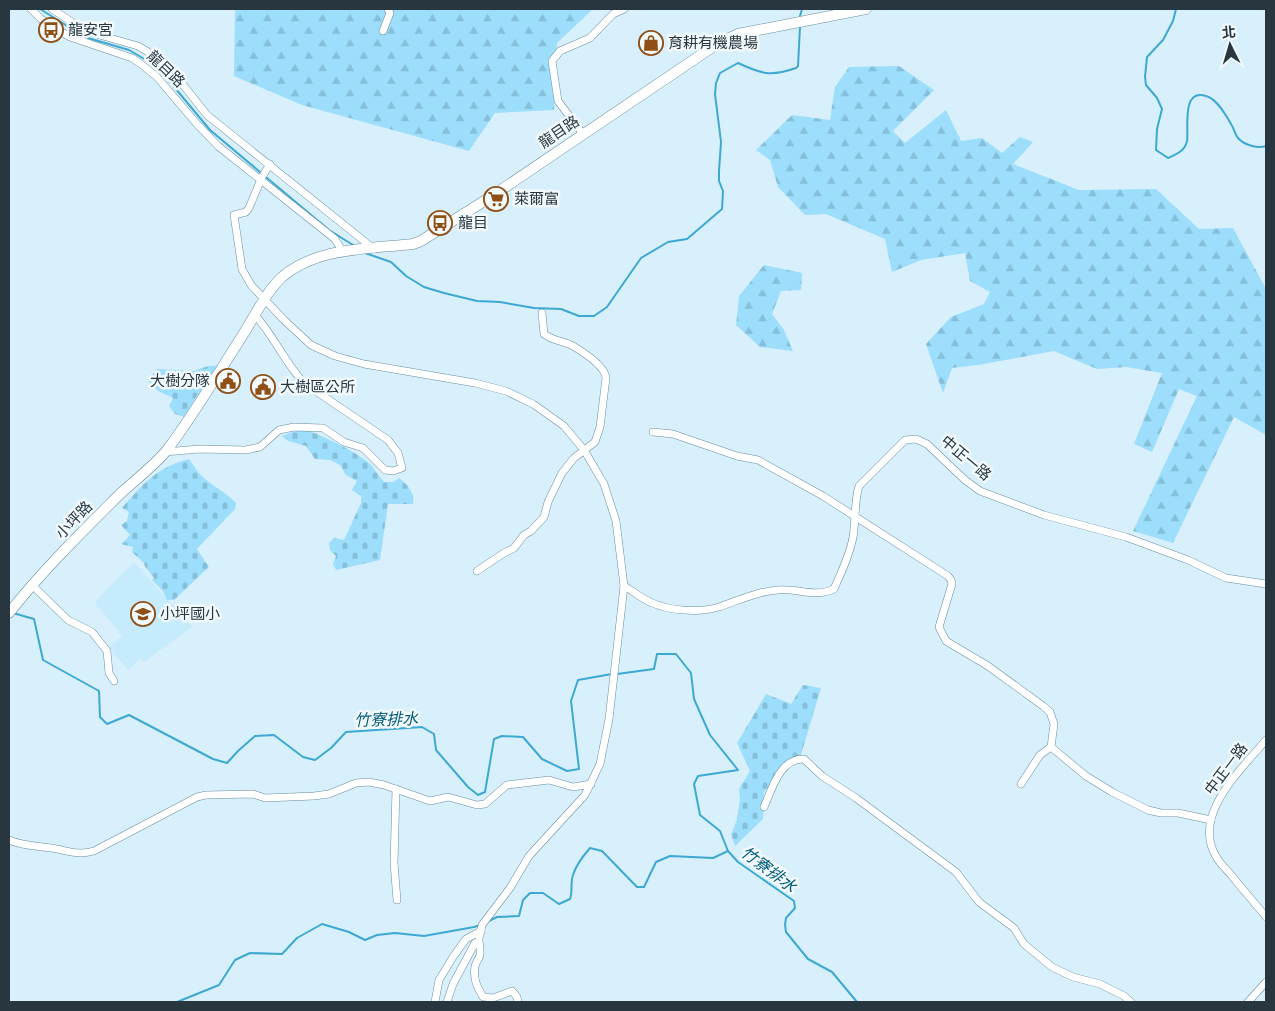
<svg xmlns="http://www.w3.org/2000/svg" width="1275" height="1011" font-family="Roboto,'Noto Sans TC',sans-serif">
<defs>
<pattern id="forest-firs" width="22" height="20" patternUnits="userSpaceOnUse" patternTransform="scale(1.25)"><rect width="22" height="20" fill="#9cdefc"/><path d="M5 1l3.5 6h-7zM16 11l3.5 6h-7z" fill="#86bfd9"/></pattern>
<pattern id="cemetery-stones" width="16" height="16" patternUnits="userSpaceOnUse" patternTransform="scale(1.25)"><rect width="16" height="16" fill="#9cdefc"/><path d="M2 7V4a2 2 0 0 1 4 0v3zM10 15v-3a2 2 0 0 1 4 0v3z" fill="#86bfd9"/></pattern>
</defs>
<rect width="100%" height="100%" fill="#d8f0fb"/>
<polygon fill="#c5ebfd" points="134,562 192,627 144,662 140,659 128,670 109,647 122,636 95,602"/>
<g fill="url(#forest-firs)">
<polygon points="235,9 593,9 557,43 554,110 495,113 469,151 302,105 234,76"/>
<polygon points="899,66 934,90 893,131 905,143 946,110 961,141 982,138 1002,153 1020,137 1033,142 1013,164 1079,190 1156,189 1199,229 1233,228 1266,289 1266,435 1234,417 1173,543 1133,531 1197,396 1179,389 1152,452 1134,444 1162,373 1126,367 1097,369 1054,351 978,365 952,368 943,393 926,344 951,317 984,304 990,292 970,281 965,253 921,260 892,272 885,239 826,214 805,215 778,187 770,160 756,150 792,115 830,120 835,87 849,67"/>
<polygon points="764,265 802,273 801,290 781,291 772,314 784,330 793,351 760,347 736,325 739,296"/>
</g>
<g fill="url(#cemetery-stones)">
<polygon points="222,365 196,397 184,417 175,414 169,406 173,398 158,391 148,381 157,369 194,371 208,366"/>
<path d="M306,430c14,4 57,25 66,36 4,5 7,11 12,16h9l6,-4c9,7 16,15 14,26h-25l-8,56 -44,10 -3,-6 3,-8 -6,-6 -1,-7 5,-5 10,2 17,-37v-7l-9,-6 5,-9 -11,-6 -6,-10 -10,-5 -15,-1 -9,-13 -18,-5 -6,-5 10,-4z"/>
<path d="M189,459c3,4 6,9 9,13 11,13 27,19 38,31l-1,6 -38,40 12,18 -35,33h-7l-4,-9 -11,-11 2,-2 -10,-13 1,-1 -13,-12 1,-5 -12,-3 9,-9 -9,-10 6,-4 2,-9 -7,-4c21,-24 35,-41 67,-49z"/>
<polygon points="803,685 821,688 800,758 783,770 764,792 763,819 735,846 731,835 737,819 740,799 739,789 750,771 737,743 766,694 791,704"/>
</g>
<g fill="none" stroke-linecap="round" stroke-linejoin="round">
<g stroke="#3da9d3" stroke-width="2">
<polyline points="40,9 72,29 88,38 129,50 151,63 165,76 210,130 329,230 353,245"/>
<path d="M1176,9l-3,12 -10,19 -16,17 -2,20 1,8 11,13 5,11 -5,20 -1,21 12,8c9,-4 17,-7 19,-17 2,-12 -6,-53 19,-45 11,3 20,19 25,28 3,4 4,11 7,14 6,7 20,11 28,8"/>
<polyline points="800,16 802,9"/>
<path d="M365,253l26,9 15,14 18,11 20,6 33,8 23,1 34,6 27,1 18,7h15l13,-9 34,-49 27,-16 19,-3 35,-30 1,-18 -4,-10v-10l2,-29 -6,-48 1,-11 4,-10 18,-10c24,11 32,14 58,5l2,-2 2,-39"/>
<polyline points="13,613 34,619 43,660 99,691 100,717 107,724 129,715 213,759 227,763 238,751 255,736 274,735 303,757 315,760 331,748 346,732 422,727 434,734 436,750 468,787 478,795 485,792 494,739 502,736 523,737 542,759 567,771 579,769 571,701 578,680 612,674"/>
<polyline points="617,674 654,669 657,654 676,654 691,673 694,699 710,735 738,770 698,776 694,784 700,815 720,831 728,851 738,862 794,901 795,908 786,918 785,925 786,932 808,959 832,972 857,1002"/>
<path d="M489,921l8,-4 22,-1 4,-16 7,-7h13l16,11 11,-5c3,-8 0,-15 3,-24 3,-10 10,-19 17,-27l12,3 35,36h7l12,-25 14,-6 43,2 15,-7"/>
<polyline points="177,1002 219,985 235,960 250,953 282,954 297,938 322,924 349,932 365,940 377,935 395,933 424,936 474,927 480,925"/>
</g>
<defs>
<g id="street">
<polyline points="31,9 41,19 70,37 132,58 141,64 157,77 196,123 218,146 335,239 343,252"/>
<polyline points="52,9 78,26 96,34 138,46 155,56 169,67 207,115 374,249"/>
<polyline points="383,31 390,13 388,9"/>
<polyline points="583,134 558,101 552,61 560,51 590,38 613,14 624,9"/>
<polyline points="270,164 262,177 249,208 246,212 234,215 242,269 251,285 284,320 311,345 335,356 364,364 475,383 506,391 533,404 564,426 584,450 604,484 616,521 624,586 609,719 600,764 585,795 529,856 510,888 482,925 480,935"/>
<polyline points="653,432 673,434 737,456 758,460 823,496 948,576 951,580 952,584 939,627 946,641 988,666 1043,706 1050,712 1054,724 1051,747 1040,755 1021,784"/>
<path d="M165,452l34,-3 47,1 14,-3 19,-17 15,-3 29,1 21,14 19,6 22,22 8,1 9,-3 -4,-15 -10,-13 -84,-57c-19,-20 -30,-47 -49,-68"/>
<path d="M477,571l27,-18 10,-5 10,-13 7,-4 13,-14 4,-15 14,-29 12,-15 21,-16 5,-15 6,-49c-1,-12 -23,-26 -33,-32 -9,-5 -20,-5 -29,-12l-2,-21"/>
<polyline points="32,585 68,620 92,632 107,651 109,673 114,681"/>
<path d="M624,586c9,5 17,12 26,16 19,9 49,11 69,5 21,-7 36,-15 59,-17 19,-2 37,8 56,-1 7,-16 16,-34 19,-52 3,-17 1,-35 6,-51l46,-46 11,-1 11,5 38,36 15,11 64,24 82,22 62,23 38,18 40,6"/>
<path d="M1266,740c-25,30 -76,76 -49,118 4,7 10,12 15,18 11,14 23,27 34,41"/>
<polyline points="1051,747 1086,776 1112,792 1148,810 1161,813 1178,813 1211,820"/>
<polyline points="396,789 394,863 397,900"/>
<path d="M764,807c8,-18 16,-49 40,-48l18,17 34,22 100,74 23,30 35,26 10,16 28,23 21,10 27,7 24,12 7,6"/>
<path d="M9,840c14,6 27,6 42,8 15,2 27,8 43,3l103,-54 9,-2 47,-1 12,4 49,-2 15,-2 27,-11 13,-1 15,3 46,16 18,-4 29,8 8,-1 22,-19 42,-5 24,7 18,-3"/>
<path d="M480,931c-3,8 1,16 0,24 -1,4 -4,7 -5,11 -2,13 2,21 8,31l10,1 19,-7 5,6 1,5"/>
<polyline points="435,1002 439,980 453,957 466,939 481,931"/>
<polyline points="447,1002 453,984 475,943"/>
<polyline points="1248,1002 1266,982"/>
</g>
<path id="secondary" d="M9,613c33,-42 73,-81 111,-119 14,-13 36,-30 47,-44 28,-37 52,-78 77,-117 12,-19 22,-41 38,-56 35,-30 88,-28 131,-33l8,-3 68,-43 231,-156 18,-8 128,-25"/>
</defs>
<use href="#street" stroke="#688d9e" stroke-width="8"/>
<use href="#secondary" stroke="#688d9e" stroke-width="11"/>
<use href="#street" stroke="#fff" stroke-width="7"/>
<use href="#secondary" stroke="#fff" stroke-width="10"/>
</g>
<defs>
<symbol id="bus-ring" viewBox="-11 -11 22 22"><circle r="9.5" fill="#f2fafe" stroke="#8f5016" stroke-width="1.5"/><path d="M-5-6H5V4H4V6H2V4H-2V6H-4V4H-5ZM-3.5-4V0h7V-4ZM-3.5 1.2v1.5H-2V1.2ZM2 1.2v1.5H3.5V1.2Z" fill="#8f5016"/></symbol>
<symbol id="shop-ring" viewBox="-11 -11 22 22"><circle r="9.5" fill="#f2fafe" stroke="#8f5016" stroke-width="1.5"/><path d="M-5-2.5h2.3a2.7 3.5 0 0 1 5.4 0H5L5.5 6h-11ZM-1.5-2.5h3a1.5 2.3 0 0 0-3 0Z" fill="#8f5016"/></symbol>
<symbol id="supermarket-ring" viewBox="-11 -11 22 22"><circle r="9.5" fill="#f2fafe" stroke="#8f5016" stroke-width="1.5"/><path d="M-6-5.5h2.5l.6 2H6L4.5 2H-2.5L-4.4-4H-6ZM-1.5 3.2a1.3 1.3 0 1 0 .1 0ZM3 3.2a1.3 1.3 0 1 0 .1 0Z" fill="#8f5016"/></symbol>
<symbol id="civic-ring" viewBox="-11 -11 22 22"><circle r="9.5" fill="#f2fafe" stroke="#8f5016" stroke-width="1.5"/><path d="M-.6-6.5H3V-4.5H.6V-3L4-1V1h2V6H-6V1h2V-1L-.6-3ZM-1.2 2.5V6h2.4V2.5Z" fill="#8f5016"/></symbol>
<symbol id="school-ring" viewBox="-11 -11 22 22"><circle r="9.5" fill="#f2fafe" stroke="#8f5016" stroke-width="1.5"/><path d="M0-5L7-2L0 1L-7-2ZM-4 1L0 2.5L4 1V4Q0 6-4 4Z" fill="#8f5016"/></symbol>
</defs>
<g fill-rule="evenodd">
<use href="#bus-ring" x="37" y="16" width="28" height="28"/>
<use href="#shop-ring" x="637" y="29" width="28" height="28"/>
<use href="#supermarket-ring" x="482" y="185" width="28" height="28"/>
<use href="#bus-ring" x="426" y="209" width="28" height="28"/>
<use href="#civic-ring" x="214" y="367" width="28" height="28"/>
<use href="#civic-ring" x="249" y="373" width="28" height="28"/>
<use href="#school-ring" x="129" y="600" width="28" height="28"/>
</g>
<g text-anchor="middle" stroke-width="5" stroke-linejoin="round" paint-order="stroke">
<g font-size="15" fill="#28373f" stroke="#f2fafe" text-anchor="start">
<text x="68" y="35">龍安宮</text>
<text x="668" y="48">育耕有機農場</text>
<text x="514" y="204">萊爾富</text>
<text x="458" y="228">龍目</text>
<text x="210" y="386" text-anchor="end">大樹分隊</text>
<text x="280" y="392">大樹區公所</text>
<text x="160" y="619">小坪國小</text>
</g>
<g font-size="15" fill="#28373f" stroke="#f2fafe">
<text transform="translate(166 69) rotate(44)" y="5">龍目路</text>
<text transform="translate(559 132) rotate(-34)" y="5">龍目路</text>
<text transform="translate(966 458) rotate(40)" y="5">中正一路</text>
<text transform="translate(74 520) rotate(-46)" y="5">小坪路</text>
<text transform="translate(1226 769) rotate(-53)" y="5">中正一路</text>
</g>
<g font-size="16" font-style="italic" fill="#005b78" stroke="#f2fafe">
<text transform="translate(386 719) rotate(-2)" y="6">竹寮排水</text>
<text transform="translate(769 869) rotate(37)" y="6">竹寮排水</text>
</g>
</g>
<rect width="1275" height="1011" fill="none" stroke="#28373f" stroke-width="20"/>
<g transform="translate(1230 45) rotate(355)" stroke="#f2fafe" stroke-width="4" paint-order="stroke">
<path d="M0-4L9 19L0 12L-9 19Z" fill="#28373f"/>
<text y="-8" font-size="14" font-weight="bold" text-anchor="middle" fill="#28373f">北</text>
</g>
</svg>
